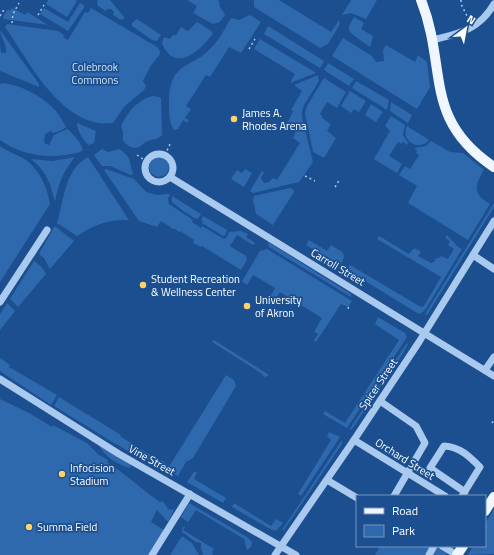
<svg xmlns="http://www.w3.org/2000/svg" width="494" height="555" font-family="'Titillium Web',sans-serif">
<rect width="100%" height="100%" fill="#1b4f8f"/>
<g fill="#2e69ad">
<polygon points="48,0 75,0 77,1 67,17 46,4"/>
<polygon points="98,0 110,0 125,18 121,20 113,15 114,12 111,9 107,9 106,11 98,6 97,3"/>
<polygon points="187,0 217,0 219,1 220,7 225,15 220,22 213,24 193,13 197,6"/>
<polygon points="254,0 279,0 331,32 339,20 340,24 328,44 320,48 254,7"/>
<polygon points="351,0 377,0 366,19 351,13 342,15"/>
<polygon points="80,3 85,6 68,31 40,14 44,8 68,22"/>
<polygon points="12,8 25,15 27,12 48,25 4,19 3,17 8,9 10,11"/>
<path d="M91,8l66,39 3,4v3l-10,13 -7,14 3,5 -2,4 -20,17 -11,16c-5,0 -10,1 -15,0 -43,-8 -70,-63 -93,-96l2,-3 51,7 6,4 -1,2 5,3 17,-28 3,1z"/>
<path d="M250,15l11,7 -20,31 -12,-6 -19,30 -4,-2 -20,31 5,3 -6,9 4,2 -2,3 -4,-3 -5,9 -4,1c-5,-8 -5,-17 -5,-27 0,-14 2,-29 16,-37 8,-5 16,-8 23,-15 10,-9 16,-21 23,-33l8,2z"/>
<polygon points="354,17 364,23 361,29 373,36 370,47 353,35 349,31 349,26"/>
<polygon points="137,19 161,35 157,41 152,40 132,26 132,23"/>
<path d="M197,22l13,8 3,3 -2,3c-13,17 -37,37 -49,7l2,-6 6,2 3,-4h3l5,-8 7,4z"/>
<polygon points="268,26 324,61 320,68 264,34"/>
<path d="M0,30l39,54v3l-39,-16v-27l1,9h5c1,-9 -5,-15 -6,-23z"/>
<polygon points="343,38 372,56 376,62 384,61 383,50 386,45 415,62 418,55 427,62 430,87 417,109 332,56"/>
<polygon points="260,39 316,73 290,83 295,74 254,49"/>
<polygon points="328,63 354,79 349,86 324,70"/>
<polygon points="318,75 319,81 304,105 302,111 302,117 313,162 299,182 253,193 250,191 262,171 264,172 261,178 264,183 269,182 273,178 277,180 300,143 293,138 295,134 295,129 287,124 293,111 291,110 302,91 294,85"/>
<polygon points="324,78 346,92 337,108 327,102 320,114 322,116 322,118 331,124 327,131 336,138 324,158 313,152 305,113 307,106"/>
<polygon points="356,81 389,100 387,110 352,88"/>
<path d="M3,83c18,2 41,14 53,28 4,5 7,11 10,16l-6,4 -7,2 -2,-2 -6,3 -1,9 5,2 5,-10 13,-6c7,5 14,14 16,21 -3,3 -7,3 -12,4 -25,5 -50,1 -71,-14v-56z"/>
<polygon points="350,91 366,101 359,112 354,109 351,113 341,106"/>
<path d="M153,96l6,1 2,1 1,37c-4,5 -9,4 -14,6 -4,2 -6,4 -9,6 -6,3 -13,-2 -16,-7v-8l-2,-6c6,-13 17,-27 32,-30z"/>
<polygon points="391,102 412,115 408,123 390,111"/>
<polygon points="371,104 383,112 376,122 365,115"/>
<polygon points="391,116 405,125 403,135 408,143 407,145 403,142 401,144 398,142 389,156 402,164 397,173 374,159 390,131 385,126"/>
<path d="M77,123l19,8 -2,12 -5,2c-6,-4 -12,-15 -12,-22z"/>
<path d="M407,126l22,14c-10,12 -29,1 -22,-14z"/>
<path d="M431,141l19,11 13,1 21,17c-10,16 -11,24 6,34l-22,36 -60,-37 9,-17 -18,-11 6,-9 5,3 9,-14 -3,-2 1,-2 -2,-2v-1l11,-2z"/>
<path d="M0,146c7,5 15,8 23,12 16,10 24,28 27,46l-50,78z"/>
<path d="M102,149l6,3 11,-3c13,8 10,12 14,25l-2,1 -21,-9h-8l-8,-11z"/>
<circle cx="159" cy="167" r="10"/>
<path d="M75,157c-12,15 -16,25 -20,45 -5,-20 -8,-30 -24,-43l22,2z"/>
<path d="M88,157l41,63c-20,-1 -36,5 -52,16l-20,-13c7,-22 7,-53 31,-66z"/>
<polygon points="106,169 134,179 146,192 157,195 168,194 170,195 168,198 169,204 193,220 192,222 201,228 202,226 224,239 227,237 229,232 241,231 248,234 246,237 255,243 253,245 237,235 230,246 246,256 247,260 241,270 202,246 201,247 193,243 194,240 180,231 179,232 175,229 172,229 172,228 161,221 157,227 139,221 104,170"/>
<polygon points="245,169 252,173 244,187 231,179 237,170 242,173"/>
<polygon points="290,188 293,189 294,192 273,225 256,214 253,200 254,196"/>
<polygon points="172,196 201,214 198,219 197,218 196,219 182,210 172,202"/>
<polygon points="494,203 494,207 429,312 427,315 425,314"/>
<polygon points="203,216 227,230 225,235 223,236 202,223 203,221 201,220"/>
<polygon points="54,227 56,227 74,241 50,269 44,258 39,254"/>
<polygon points="447,235 458,247 462,249 427,307 423,312 419,314 347,270 350,265 421,307 424,306 441,277 377,239 379,236 409,254 414,248 421,252 418,256 431,263 433,262 434,262 436,258 440,258 441,256 448,259 454,249 448,245 450,241 445,238"/>
<path d="M309,240l18,11 4,-6c12,8 17,7 9,21l-34,-21z"/>
<polygon points="268,242 351,294 351,297 269,247"/>
<polygon points="267,249 352,301 348,307 341,304 316,342 314,340 318,334 314,332 322,318 280,292 271,306 267,303 275,288 253,275 247,285 242,281 260,251"/>
<polygon points="34,261 41,266 46,274 18,307 10,299"/>
<polygon points="7,303 15,311 0,330 0,314"/>
<polygon points="378,317 405,333 407,337 347,428 323,414 325,411 345,423 399,340 375,324"/>
<polygon points="214,340 269,375 264,377 261,373 212,342"/>
<polygon points="407,343 408,344 402,355 352,429 349,430"/>
<polygon points="0,358 10,365 9,367 57,395 51,405 0,371"/>
<polygon points="226,375 234,380 236,386 193,458 186,462 178,476 169,471 167,473 114,443 54,406 59,397 121,435 120,436 161,462 162,460 168,466 170,465"/>
<path d="M0,399l31,15 21,13 1,-2 34,18 12,12 9,5 -1,2c19,12 35,28 53,40l3,-1 5,8 6,1 1,-2 -7,14 -11,-12 -6,12 13,8 -16,25h-148z"/>
<polygon points="329,432 340,437 301,496 298,494 331,440 327,436"/>
<polygon points="342,440 342,444 284,530 282,530"/>
<path d="M98,444l33,21 -1,3c-14,-4 -25,-11 -32,-24z"/>
<polygon points="194,472 197,472 194,479 226,498 223,503 187,482"/>
<polygon points="189,503 247,537 252,542 251,547 247,550 244,539 196,510 188,522 181,517"/>
<polygon points="234,503 271,526 276,519 283,523 276,531 272,530 232,507"/>
<polygon points="494,509 494,554 468,555 473,546 485,546 485,524"/>
<polygon points="183,527 185,527 183,530 214,549 212,552 213,555 203,555 201,548 201,543 196,542 182,532 182,529"/>
<polygon points="182,536 192,543 199,555 170,555"/>
<polygon points="380,546 436,546 447,553 446,555 375,555"/>
</g>
<g fill="none" stroke-linecap="round" stroke-linejoin="round">
<g stroke="#a9c9ee" stroke-width="1.5" stroke-dasharray="2 3" stroke-linecap="butt">
<polyline points="461,0 461,4 467,16"/>
<polyline points="38,15 44,5"/>
<polyline points="0,16 5,8"/>
<polyline points="12,23 13,14 19,3"/>
<polyline points="249,49 255,39"/>
<polyline points="137,155 146,161"/>
<polyline points="165,155 170,144"/>
<polyline points="305,176 315,181"/>
<polyline points="335,187 340,179"/>
<polyline points="348,307 349,311"/>
<polyline points="492,423 494,420"/>
</g>
<g stroke="#a9c9ee" stroke-width="7">
<path d="M433,40c27,-7 46,-10 61,-36"/>
<circle cx="159" cy="168" r="14"/>
<polyline points="170,177 494,376"/>
<polyline points="473,255 494,269"/>
<polyline points="0,302 47,230"/>
<polyline points="485,370 494,357"/>
<polyline points="0,379 119,454 296,555"/>
<polyline points="380,401 416,426 425,443 394,496"/>
<polyline points="354,440 445,496"/>
<polyline points="327,480 357,498"/>
<path d="M462,496l18,-29c-11,-11 -20,-20 -36,-21l-14,22 35,24"/>
<polyline points="442,546 457,555"/>
<polyline points="152,555 190,494"/>
<polyline points="275,555 354,440 419,342 494,221"/>
<polyline points="429,555 434,546"/>
</g>
<g stroke="#f0f6ff" stroke-width="10">
<path d="M421,0c27,68 1,119 73,167"/>
<polyline points="485,511 494,497"/>
<polyline points="457,555 463,546"/>
</g>
</g>
<g fill="#ffd166" stroke="#1b4f8f" stroke-width="1.5">
<circle cx="234" cy="119" r="4"/>
<circle cx="143" cy="285" r="4"/>
<circle cx="247" cy="306" r="4"/>
<circle cx="62" cy="474" r="4"/>
<circle cx="29" cy="527" r="4"/>
</g>
<g text-anchor="middle" stroke-width="3.5" stroke-linejoin="round" paint-order="stroke">
<g font-size="11" fill="#cfe3fa" stroke="#1b4f8f">
<text x="95" y="71">Colebrook<tspan x="95" dy="13">Commons</tspan></text>
</g>
<g font-size="11" fill="#fff" stroke="#1b4f8f" text-anchor="start">
<text x="242" y="117">James A.<tspan x="242" dy="13">Rhodes Arena</tspan></text>
<text x="151" y="283">Student Recreation<tspan x="151" dy="13">&amp; Wellness Center</tspan></text>
<text x="255" y="304">University<tspan x="255" dy="13">of Akron</tspan></text>
<text x="70" y="472">Infocision<tspan x="70" dy="13">Stadium</tspan></text>
<text x="37" y="531">Summa Field</text>
</g>
<g font-size="11" fill="#fff" stroke="#1b4f8f">
<text transform="translate(338 267) rotate(31)" y="4">Carroll Street</text>
<text transform="translate(378 384) rotate(-56)" y="4">Spicer Street</text>
<text transform="translate(405 459) rotate(32)" y="4">Orchard Street</text>
<text transform="translate(152 460) rotate(29)" y="4">Vine Street</text>
</g>
</g>
<rect x="356" y="495" width="130" height="52" fill="#1b4f8f" stroke="#7695bc"/>
<rect x="364" y="508" width="20" height="6" fill="#f0f6ff" stroke="#7695bc"/>
<text x="392" y="515" font-size="12" fill="#ffffff">Road</text>
<rect x="364" y="525" width="20" height="12" fill="#2e69ad" stroke="#7695bc"/>
<text x="392" y="535" font-size="12" fill="#ffffff">Park</text>
<g transform="translate(466 28) rotate(32)" stroke="#1b4f8f" stroke-width="3" paint-order="stroke">
<path d="M0-3L7 15L0 10L-7 15Z" fill="#ffffff"/>
<text y="-6" font-size="11" font-weight="bold" text-anchor="middle" fill="#ffffff">N</text>
</g>
</svg>
